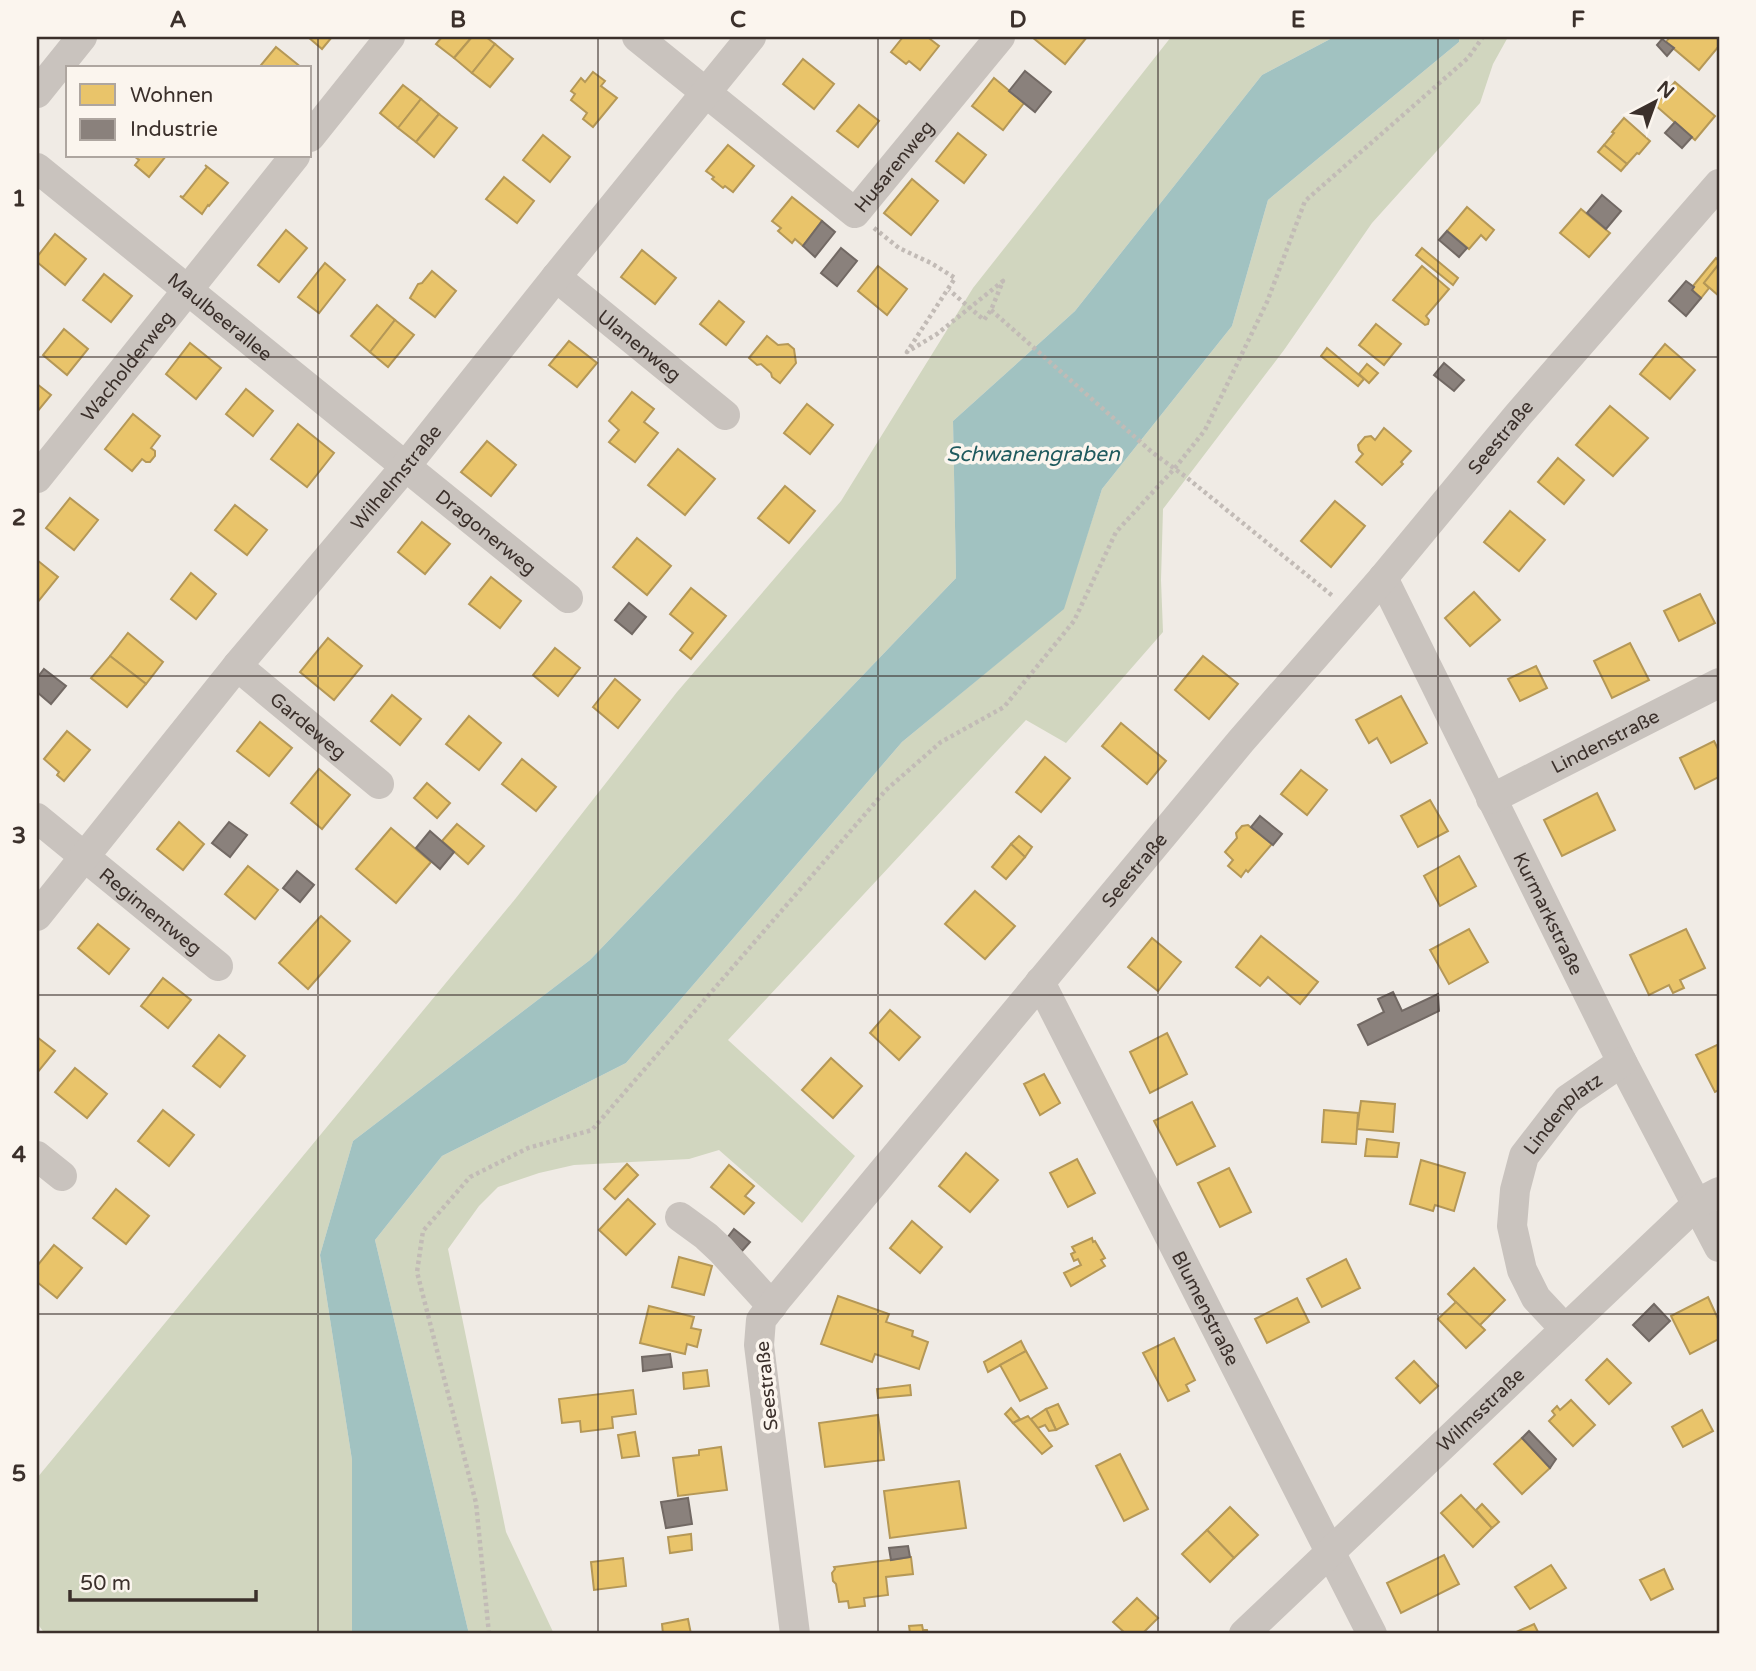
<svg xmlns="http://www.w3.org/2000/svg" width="1756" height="1671" font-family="'Varela Round',sans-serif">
<rect width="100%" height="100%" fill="#f0ebe5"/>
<g fill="#d1d6bf">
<polygon points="1171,37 1334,37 1262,75 1075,311 953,421 956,578 590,960 353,1141 320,1255 352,1460 352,1634 45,1634 37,1623 37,1478 516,898 677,692 841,501 973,288"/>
<polygon points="1459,37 1508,37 1493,64 1480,103 1372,223 1284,350 1163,509 1161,580 1163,632 1066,743 1026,720 728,1040 855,1156 802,1223 719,1150 689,1159 574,1165 539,1173 498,1187 479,1206 448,1249 506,1532 554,1634 469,1634 375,1240 442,1156 626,1063 902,742 1063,609 1102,489 1232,326 1268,200 1459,42"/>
</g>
<polygon fill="#a1c2c1" points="1334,37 1459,37 1459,42 1268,200 1232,326 1102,489 1064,609 902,742 626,1063 442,1156 375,1240 469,1634 352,1634 352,1460 320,1255 353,1141 590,960 956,578 953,421 1075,311 1262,75"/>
<g fill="#e9c46a" stroke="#b59857" stroke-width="2">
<polygon points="308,37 332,37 322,49"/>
<polygon points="442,37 472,37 454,58 436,44"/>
<polygon points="472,37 486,37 495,44 472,73 454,58"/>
<polygon points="903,37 932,37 930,39 939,46 920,70 909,61 906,64 891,52"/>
<polygon points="1032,37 1087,37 1065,64"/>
<polygon points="1670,37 1719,37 1719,46 1699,70 1666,42"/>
<polygon points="495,44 513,59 490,87 472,73"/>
<polygon points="276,47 302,68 265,68 261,65"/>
<polygon points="803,59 834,84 814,109 783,84"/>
<polygon points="593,72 605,81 601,86 617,98 593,127 583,119 587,113 571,100 575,94 571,91 581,78 585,82"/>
<polygon points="994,78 1024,103 1003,130 972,106"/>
<polygon points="1675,82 1715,116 1695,140 1655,105"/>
<polygon points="403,85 421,99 398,128 380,113"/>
<polygon points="421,99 439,114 416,142 398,128"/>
<polygon points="859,105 879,121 858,147 837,131"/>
<polygon points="439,114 457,128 434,157 416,142"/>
<polygon points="1624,118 1650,141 1639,154 1637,153 1627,164 1604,145 1614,133 1612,132"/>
<polygon points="958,133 986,155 964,183 936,161"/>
<polygon points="543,135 570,157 550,182 523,160"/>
<polygon points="728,145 754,166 733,192 725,186 723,188 712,179 714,177 706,171"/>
<polygon points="1604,145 1627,164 1621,171 1598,152"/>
<polygon points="134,156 166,156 149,177 135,165 139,160"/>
<polygon points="205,165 228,183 209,206 208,205 202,214 180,196 183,197 207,167"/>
<polygon points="504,177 534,201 517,223 486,199"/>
<polygon points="912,179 938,201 911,235 884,213"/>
<polygon points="792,197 822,221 803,246 795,239 792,243 778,231 781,228 772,221"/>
<polygon points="1467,207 1494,230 1486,240 1481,235 1469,249 1447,231"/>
<polygon points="1581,209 1610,233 1589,257 1560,233"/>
<polygon points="286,230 307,248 279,282 258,265"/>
<polygon points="55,234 86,259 65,285 37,262 37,257"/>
<polygon points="1422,248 1458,278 1453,285 1416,255"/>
<polygon points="642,250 676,278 655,304 621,277"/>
<polygon points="1716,258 1719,261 1719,264 1704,283 1709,288 1701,298 1692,290 1694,287 1693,286"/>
<polygon points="325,263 345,280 319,313 298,297"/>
<polygon points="1719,264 1719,296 1704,283"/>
<polygon points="878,266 907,289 887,315 858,291"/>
<polygon points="1422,266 1449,289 1426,316 1429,320 1428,324 1425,325 1393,300"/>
<polygon points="432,271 456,291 435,317 410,298 418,284 422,283"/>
<polygon points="104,274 132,296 111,322 83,300"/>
<polygon points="719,301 744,322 726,345 700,324"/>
<polygon points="377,305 395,320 370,352 351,336"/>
<polygon points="395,320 414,335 388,367 370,352"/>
<polygon points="1376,324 1401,344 1384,365 1359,345"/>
<polygon points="64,329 88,349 67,375 43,355"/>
<polygon points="767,336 778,345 788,344 794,349 796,363 780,383 772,377 771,373 761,364 757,365 749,358"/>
<polygon points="569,341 597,363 577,387 549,365"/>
<polygon points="190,343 221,368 196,399 166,374"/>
<polygon points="1665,344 1695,370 1670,399 1640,374"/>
<polygon points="1327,348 1364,379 1358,386 1321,356"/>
<polygon points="1367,364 1378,373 1369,383 1359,374"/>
<polygon points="37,384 51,395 37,412"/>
<polygon points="246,389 273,411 253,436 226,414"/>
<polygon points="632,392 654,409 644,422 658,433 635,462 609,442 619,430 609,421"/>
<polygon points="807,404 833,425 810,454 784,433"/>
<polygon points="1610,406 1648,438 1613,476 1576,445"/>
<polygon points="133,414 160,436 151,448 155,451 155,456 150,462 146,462 142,459 132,471 105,449"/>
<polygon points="298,424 334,453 307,487 271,459"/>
<polygon points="1384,428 1411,451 1401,462 1403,464 1382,485 1356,462 1363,454 1359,450 1358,445 1365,437 1371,436 1375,440"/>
<polygon points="487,441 516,465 491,496 461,472"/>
<polygon points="678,449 715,479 685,515 648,485"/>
<polygon points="1558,458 1584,480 1564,504 1538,482"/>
<polygon points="785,486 815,511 789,543 758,518"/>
<polygon points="70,498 98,520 74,550 46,528"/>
<polygon points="1335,501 1365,526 1331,567 1301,541"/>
<polygon points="235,505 267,530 247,555 215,530"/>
<polygon points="1510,511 1545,540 1519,571 1484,542"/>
<polygon points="422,522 450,544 425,574 398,552"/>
<polygon points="637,538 671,566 647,595 613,567"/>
<polygon points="37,560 58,577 37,603"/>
<polygon points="191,573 216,594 196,619 171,599"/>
<polygon points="491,577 521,601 500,628 469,604"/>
<polygon points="691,588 726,616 691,659 680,650 693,633 670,614"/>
<polygon points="1474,592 1500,620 1470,646 1445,618"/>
<polygon points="1700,594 1715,623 1679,641 1664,611"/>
<polygon points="128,633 163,662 146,684 110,656"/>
<polygon points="328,638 362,666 334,700 300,672"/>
<polygon points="1630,643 1649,680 1612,698 1594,661"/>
<polygon points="555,648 580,668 558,696 533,675"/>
<polygon points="110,656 146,684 127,707 91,678"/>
<polygon points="1203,656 1238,684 1209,719 1175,690"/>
<polygon points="1536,666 1547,688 1520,701 1508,679"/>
<polygon points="615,679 640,700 618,728 593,707"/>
<polygon points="392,695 421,719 400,745 371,721"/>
<polygon points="1401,696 1427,743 1391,763 1377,738 1369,743 1356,720"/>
<polygon points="469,716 501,743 479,770 446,744"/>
<polygon points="260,722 292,748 269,776 237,751"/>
<polygon points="1121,723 1166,761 1147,784 1102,746"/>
<polygon points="67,731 90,750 64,781 57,775 59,772 44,759"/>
<polygon points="1714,741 1719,751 1719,777 1695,789 1680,758"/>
<polygon points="1045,757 1070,778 1041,812 1016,792"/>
<polygon points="522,759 556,787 536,811 502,784"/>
<polygon points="319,769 350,795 322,829 291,803"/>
<polygon points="1301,770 1327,790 1307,815 1281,794"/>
<polygon points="427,783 450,803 437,818 414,798"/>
<polygon points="1597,793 1615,830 1562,856 1544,820"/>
<polygon points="1430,800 1448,831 1418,847 1401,816"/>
<polygon points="179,822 204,844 183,870 157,849"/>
<polygon points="457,824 484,846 468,864 442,841"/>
<polygon points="1248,825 1272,844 1248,872 1246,870 1241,877 1228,866 1233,860 1225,852 1237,838 1236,833 1242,826"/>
<polygon points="391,828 431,862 396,903 356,869"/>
<polygon points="1019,836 1032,847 1025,857 1011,844"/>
<polygon points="1011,844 1025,857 1006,879 992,867"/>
<polygon points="1459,856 1476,886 1440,906 1424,876"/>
<polygon points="248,866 278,890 255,919 225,894"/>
<polygon points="975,891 1015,926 985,959 945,924"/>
<polygon points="321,916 350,941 308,989 279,963"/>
<polygon points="98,924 129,949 109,974 78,948"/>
<polygon points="1469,929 1488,962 1449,984 1430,950"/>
<polygon points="1686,929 1705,968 1680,980 1684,988 1673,993 1669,985 1649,995 1630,955"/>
<polygon points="1261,936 1318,982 1300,1004 1268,977 1260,986 1236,967"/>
<polygon points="1152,938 1181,962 1158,991 1128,967"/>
<polygon points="163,978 191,1000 168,1028 141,1006"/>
<polygon points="890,1010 920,1037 899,1060 870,1033"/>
<polygon points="1167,1033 1187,1074 1150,1093 1130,1052"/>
<polygon points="219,1035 245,1056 220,1087 193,1066"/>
<polygon points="37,1037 55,1051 37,1073"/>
<polygon points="1719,1044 1719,1090 1715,1092 1696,1055"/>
<polygon points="831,1058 862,1086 833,1118 802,1090"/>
<polygon points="75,1068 107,1094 87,1118 55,1092"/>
<polygon points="1044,1074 1060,1103 1040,1115 1024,1084"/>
<polygon points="1361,1101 1395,1104 1393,1132 1357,1129"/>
<polygon points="1192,1102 1215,1146 1177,1165 1154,1121"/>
<polygon points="163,1110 194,1135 169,1166 138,1141"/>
<polygon points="1324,1110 1358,1113 1356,1144 1322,1142"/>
<polygon points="1367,1139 1399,1143 1397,1157 1365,1156"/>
<polygon points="966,1153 998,1180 970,1212 939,1186"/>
<polygon points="1077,1159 1095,1193 1068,1207 1050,1173"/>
<polygon points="1421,1160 1465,1173 1454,1211 1435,1205 1433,1211 1410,1204"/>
<polygon points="627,1164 638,1175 615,1199 604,1189"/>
<polygon points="729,1165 754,1186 745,1196 754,1203 744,1214 711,1187"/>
<polygon points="1229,1168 1251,1212 1220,1227 1198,1183"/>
<polygon points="116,1189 149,1216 126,1244 93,1218"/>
<polygon points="628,1199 655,1224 626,1255 599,1230"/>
<polygon points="912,1221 942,1247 920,1273 890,1248"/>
<polygon points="1092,1238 1093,1242 1095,1241 1105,1258 1101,1260 1105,1266 1071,1286 1064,1273 1081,1265 1078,1259 1074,1261 1071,1254 1075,1252 1072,1247"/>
<polygon points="54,1245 82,1268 57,1298 37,1282 37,1266"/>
<polygon points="679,1257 712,1266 704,1295 672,1287"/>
<polygon points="1346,1259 1360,1288 1322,1307 1307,1279"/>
<polygon points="1474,1268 1505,1300 1479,1326 1448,1294"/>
<polygon points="838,1296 889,1314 886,1322 913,1331 912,1336 928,1342 919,1369 875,1354 872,1362 821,1344"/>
<polygon points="1708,1297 1719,1321 1719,1339 1690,1354 1671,1316"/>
<polygon points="1297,1298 1309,1322 1267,1343 1255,1319"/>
<polygon points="1456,1302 1485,1330 1466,1348 1438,1319"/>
<polygon points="649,1306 694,1317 691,1328 701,1330 697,1347 687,1344 685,1354 640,1343"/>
<polygon points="1174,1338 1195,1380 1186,1385 1189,1391 1168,1401 1143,1353"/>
<polygon points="1021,1341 1026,1351 988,1372 984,1362"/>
<polygon points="1026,1351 1047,1388 1020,1401 1000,1365"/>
<polygon points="1607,1359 1631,1383 1609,1404 1586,1380"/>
<polygon points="1414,1361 1438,1386 1420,1403 1396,1378"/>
<polygon points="707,1370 709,1386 684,1389 683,1373"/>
<polygon points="910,1385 911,1395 878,1398 877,1389"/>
<polygon points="633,1390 636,1414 612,1417 613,1428 581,1432 580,1421 562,1423 559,1399"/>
<polygon points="1571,1400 1595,1425 1573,1446 1549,1421 1555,1415 1552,1411 1557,1406 1560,1410"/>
<polygon points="1058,1404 1068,1424 1056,1430 1046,1409"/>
<polygon points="1011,1408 1020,1419 1013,1423 1005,1414"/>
<polygon points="1046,1409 1056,1430 1049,1431 1045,1425 1038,1428 1031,1419"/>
<polygon points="1702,1410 1713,1431 1683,1447 1672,1427"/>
<polygon points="878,1415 884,1460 825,1467 819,1423"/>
<polygon points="1028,1416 1052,1446 1042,1454 1013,1423"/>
<polygon points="635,1432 639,1456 622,1458 618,1435"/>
<polygon points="1522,1438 1550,1468 1522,1494 1494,1464"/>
<polygon points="721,1447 727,1490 678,1496 673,1458 699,1455 699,1450"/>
<polygon points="1120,1454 1148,1509 1124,1521 1096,1466"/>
<polygon points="959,1481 966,1528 890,1538 884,1491"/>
<polygon points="1461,1495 1492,1528 1473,1547 1441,1513"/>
<polygon points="1482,1504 1499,1522 1492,1528 1476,1510"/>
<polygon points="1230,1507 1258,1535 1234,1558 1207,1530"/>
<polygon points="1207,1530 1234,1558 1210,1582 1182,1554"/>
<polygon points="691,1534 692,1550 670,1553 668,1537"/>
<polygon points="1444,1555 1459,1584 1401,1613 1387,1583"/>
<polygon points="911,1557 913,1574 886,1577 888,1595 864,1598 865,1606 849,1608 848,1601 839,1602 836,1584 833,1581 832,1573 835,1569 834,1567"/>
<polygon points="623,1558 626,1586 594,1590 591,1562"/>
<polygon points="1551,1565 1566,1588 1530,1609 1515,1587"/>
<polygon points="1664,1569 1673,1589 1651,1600 1640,1580"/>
<polygon points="1137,1598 1158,1618 1142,1634 1126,1634 1113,1622"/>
<polygon points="688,1619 691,1634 671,1634 671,1633 663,1634 662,1624"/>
<polygon points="1534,1624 1539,1634 1512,1634"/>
<polygon points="922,1625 923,1630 927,1630 928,1634 901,1634 910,1633 909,1626"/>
</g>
<g fill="#8a817c" stroke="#726964" stroke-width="2">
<polygon points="1662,39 1674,48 1667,56 1657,45"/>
<polygon points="1025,71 1051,92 1035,112 1009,91"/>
<polygon points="1675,122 1692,137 1682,148 1665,133"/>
<polygon points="1602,195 1621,211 1606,229 1587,213"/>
<polygon points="822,221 835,232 815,257 803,246"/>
<polygon points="1447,231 1467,248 1459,257 1439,240"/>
<polygon points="841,248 857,261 837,286 821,273"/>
<polygon points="1686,281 1694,287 1692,290 1701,298 1686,316 1669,301"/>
<polygon points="1444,363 1464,380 1454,391 1434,375"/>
<polygon points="629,603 646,617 632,634 615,620"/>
<polygon points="44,669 66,686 51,704 37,692 37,678"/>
<polygon points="1260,816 1282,834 1273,845 1251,827"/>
<polygon points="229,822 247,835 230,857 212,843"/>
<polygon points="430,831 454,852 440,869 416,848"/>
<polygon points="297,871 314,885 300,902 283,888"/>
<polygon points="1393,992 1402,1011 1438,994 1439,1011 1368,1045 1358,1025 1384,1012 1378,999"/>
<polygon points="734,1229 750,1242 742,1251 727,1238"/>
<polygon points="1654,1304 1670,1321 1649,1341 1633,1325"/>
<polygon points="670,1354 672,1367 643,1371 642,1357"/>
<polygon points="1529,1431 1556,1459 1550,1468 1522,1438"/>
<polygon points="688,1498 692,1524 666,1528 661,1502"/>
<polygon points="908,1546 910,1557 891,1560 889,1548"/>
</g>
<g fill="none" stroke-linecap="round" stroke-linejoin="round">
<g stroke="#c2bbb6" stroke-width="4.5" stroke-dasharray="3.5 3.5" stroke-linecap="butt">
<polyline points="874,228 899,248 931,263 955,278 907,352 937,334 1003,281 991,310 984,320 949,290"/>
<polyline points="991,310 1153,453 1186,477 1334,597"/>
<polyline points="489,1634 476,1503 417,1272 423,1231 470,1177 528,1148 592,1130 886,790 941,742 1004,707 1074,621 1116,532 1175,468 1205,430 1267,302 1305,201 1468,58 1483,37"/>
</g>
<g stroke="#c9c3be" stroke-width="30">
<path id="s1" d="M637,37l218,176 145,-176"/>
<polyline points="37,93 82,37"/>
<polyline points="310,137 390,37"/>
<path id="s2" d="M37,168l531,430"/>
<path id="s3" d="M556,277l169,138"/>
<path id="s4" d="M37,478l258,-322"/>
<path id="s5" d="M1383,578l239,484 97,185"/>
<path id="s6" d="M237,666l142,118"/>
<path id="s7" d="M1491,799l228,-116"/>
<path id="s8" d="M37,818l181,148"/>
<path id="s9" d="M37,916l200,-250 168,-199 151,-190 195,-240"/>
<path id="s10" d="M1040,982l332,652"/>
<polyline points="37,1156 62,1176"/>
<polyline points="680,1217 706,1236 721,1250 772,1306"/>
<path id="s11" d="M1565,1329l-29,-31 -14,-28 -10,-44 3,-36 9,-34 44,-57 54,-37"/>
<path id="s12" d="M795,1634l-36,-289 2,-25 16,-21 464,-558 142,-163 135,-163 201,-231"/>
<path id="s13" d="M1244,1634l454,-431 21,-11"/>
</g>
</g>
<path fill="none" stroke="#3b302b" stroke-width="2" stroke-opacity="0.55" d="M318,37v1597M598,37v1597M878,37v1597M1158,37v1597M1438,37v1597M37,357h1682M37,676h1682M37,995h1682M37,1314h1682"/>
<g text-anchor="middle" stroke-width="7" stroke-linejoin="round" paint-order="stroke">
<g font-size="19" fill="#3b302b" stroke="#fbf5ee">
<text dy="7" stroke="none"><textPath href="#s1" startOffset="341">Husarenweg</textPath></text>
<text dy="7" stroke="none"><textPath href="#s2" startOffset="236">Maulbeerallee</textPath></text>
<text dy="7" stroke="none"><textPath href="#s3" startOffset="108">Ulanenweg</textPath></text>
<text dy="7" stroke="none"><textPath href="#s4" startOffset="144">Wacholderweg</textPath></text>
<text dy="7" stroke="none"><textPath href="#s12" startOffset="1468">Seestraße</textPath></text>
<text dy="7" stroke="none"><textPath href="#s9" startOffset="567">Wilhelmstraße</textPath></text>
<text dy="7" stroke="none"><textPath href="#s2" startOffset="578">Dragonerweg</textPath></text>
<text dy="7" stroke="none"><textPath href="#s6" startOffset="93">Gardeweg</textPath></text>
<text dy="7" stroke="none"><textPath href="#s7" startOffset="128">Lindenstraße</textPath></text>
<text dy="7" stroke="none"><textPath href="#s12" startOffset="901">Seestraße</textPath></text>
<text dy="7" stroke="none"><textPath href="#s8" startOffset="147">Regimentweg</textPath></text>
<text dy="7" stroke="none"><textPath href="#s5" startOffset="374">Kurmarkstraße</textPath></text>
<text dy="7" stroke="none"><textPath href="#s11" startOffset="248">Lindenplatz</textPath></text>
<text dy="7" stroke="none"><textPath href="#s10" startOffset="366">Blumenstraße</textPath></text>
<text transform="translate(766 1386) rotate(-96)" y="7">Seestraße</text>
<text dy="7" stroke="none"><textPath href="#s13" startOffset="326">Wilmsstraße</textPath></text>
</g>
<g font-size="21" font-style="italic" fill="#1f5a5e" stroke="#fbf5ee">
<text x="1033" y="461">Schwanengraben</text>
</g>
</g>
<rect width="1756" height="1671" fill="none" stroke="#fbf5ee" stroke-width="77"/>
<rect x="66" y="66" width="245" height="91" fill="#fbf5ee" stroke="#aea6a0" stroke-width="2"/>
<rect x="80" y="84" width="35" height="21" fill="#e9c46a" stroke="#aea6a0" stroke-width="2"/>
<text x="130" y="102" font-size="21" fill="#3b302b">Wohnen</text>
<rect x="80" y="119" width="35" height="21" fill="#8a817c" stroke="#aea6a0" stroke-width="2"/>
<text x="130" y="136" font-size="21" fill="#3b302b">Industrie</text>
<g transform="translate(1655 102) rotate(41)" stroke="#fbf5ee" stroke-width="5" paint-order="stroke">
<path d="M0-5L12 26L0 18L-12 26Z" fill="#3b302b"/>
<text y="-10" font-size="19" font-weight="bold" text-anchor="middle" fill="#3b302b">N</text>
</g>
<path d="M70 1590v10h186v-10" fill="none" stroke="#3b302b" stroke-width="3.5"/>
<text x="80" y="1590" font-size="21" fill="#3b302b" stroke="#fbf5ee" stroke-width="5" paint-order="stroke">50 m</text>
<rect x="38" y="38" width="1680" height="1594" fill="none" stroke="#3b302b" stroke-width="2.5"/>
<g font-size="23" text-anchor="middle" font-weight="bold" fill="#3b302b">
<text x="178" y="27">A</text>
<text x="458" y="27">B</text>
<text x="738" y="27">C</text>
<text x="1018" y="27">D</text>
<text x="1298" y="27">E</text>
<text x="1578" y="27">F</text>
<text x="19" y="206">1</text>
<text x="19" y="525">2</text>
<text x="19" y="843">3</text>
<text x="19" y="1162">4</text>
<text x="19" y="1481">5</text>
</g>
</svg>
